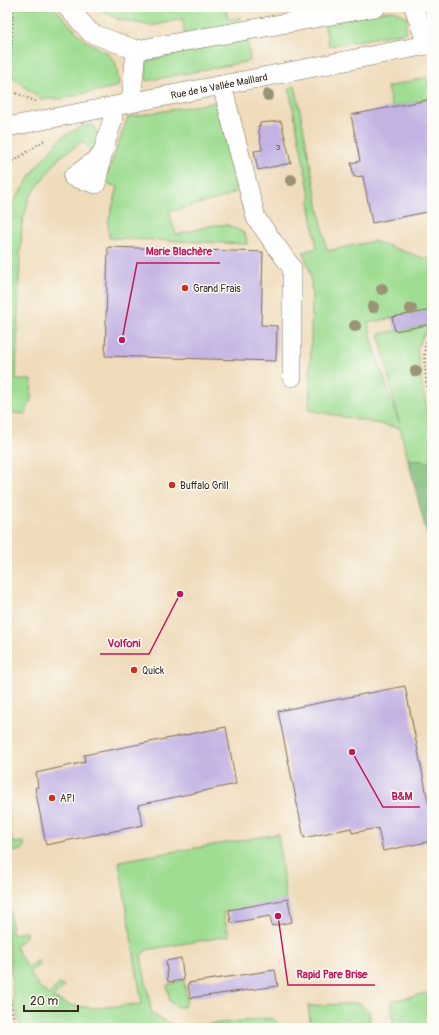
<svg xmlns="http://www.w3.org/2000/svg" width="439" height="1035" font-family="Pangolin,sans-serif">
<rect width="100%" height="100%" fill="#fdfcf7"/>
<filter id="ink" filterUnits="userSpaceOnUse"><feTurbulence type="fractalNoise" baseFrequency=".025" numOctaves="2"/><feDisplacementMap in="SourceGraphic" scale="8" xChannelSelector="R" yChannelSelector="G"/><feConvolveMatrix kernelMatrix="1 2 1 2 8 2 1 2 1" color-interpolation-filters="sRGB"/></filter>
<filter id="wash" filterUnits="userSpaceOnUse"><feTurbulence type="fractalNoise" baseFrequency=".012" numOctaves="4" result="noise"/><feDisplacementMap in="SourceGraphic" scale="16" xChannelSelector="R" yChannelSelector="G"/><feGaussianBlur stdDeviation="0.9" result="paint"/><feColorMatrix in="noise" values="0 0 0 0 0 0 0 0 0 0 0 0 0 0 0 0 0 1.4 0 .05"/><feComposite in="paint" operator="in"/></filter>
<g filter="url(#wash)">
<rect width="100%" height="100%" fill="#efdcbb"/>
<g fill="#9fdd92" stroke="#6d8458">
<polygon points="8,7 54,7 84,40 108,53 116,64 119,86 60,99 41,99 13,78 7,65"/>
<polygon points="96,7 225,7 228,19 242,17 234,26 184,33 183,19 151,26 117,19"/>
<polygon points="393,10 407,17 406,32 329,46 324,22"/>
<polygon points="247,37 250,61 146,81 146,61"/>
<polygon points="427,77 432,99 392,107 387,87"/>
<polygon points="295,85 327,251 374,241 426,259 432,257 432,310 368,323 375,351 399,422 379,334 432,324 432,332 424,334 417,349 423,392 432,428 432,463 408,459 400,428 309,410 312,296 310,271 303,252 317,248 309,202 311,200 289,88"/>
<polygon points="217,102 238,179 238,187 233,193 225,197 169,212 176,235 213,225 227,225 243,232 246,236 247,244 109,238 108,222 118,187 104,183 128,117"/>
<path d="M93,124c6,12 5,16 -1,28l-9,-11 -24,17 -30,40 -7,26 -3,56 -3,100h16l-1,19 -5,15 -13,-1 -6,-12v-110l3,-76 4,-14 26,-39 22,-25 20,-11z"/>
<polygon points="7,800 12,843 24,842 24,846 22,850 7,853"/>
<polygon points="278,834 286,900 223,912 229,936 146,950 141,956 152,1014 170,1024 179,1027 273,1018 280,1025 281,1028 22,1028 20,1025 13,1001 11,971 7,933 7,881 12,934 26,932 26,937 15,946 27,967 38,961 40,965 29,971 39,987 49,995 59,984 64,987 53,998 73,1006 94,1008 142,1004 119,861"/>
<polygon points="184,980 187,1000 184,1007 178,1007 170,1002 167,985"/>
<polygon points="432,992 432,1028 394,1028 391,1001"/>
<polygon points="360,1003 369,1012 371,1028 311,1028 308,1006"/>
</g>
<polygon fill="#7fbc7c" stroke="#5d734d" points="408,459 432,463 432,548 430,547"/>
<g id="blocks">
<g fill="#c3b3e3">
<polygon points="432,99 432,211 372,223 363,176 354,177 351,163 360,161 351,115"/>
<polygon points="281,121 291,163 258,170 254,151 262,150 258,126 260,126 260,123"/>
<polygon points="108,247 263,252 261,325 277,326 276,361 105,356"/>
<polygon points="432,310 432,324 395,331 392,317"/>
<polygon points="405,686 432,821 432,841 383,851 378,828 352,833 351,828 304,838 278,711"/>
<polygon points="226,727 236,784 138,805 143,825 46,845 35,788 38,787 36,773 85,762 84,755"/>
<polygon points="288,899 292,922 272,926 270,916 231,923 229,910"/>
<polygon points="181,958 184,980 168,982 166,961"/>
<polygon points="275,970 278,986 190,998 188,983"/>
</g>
</g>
</g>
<g filter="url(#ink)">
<use href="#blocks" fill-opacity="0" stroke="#7a6855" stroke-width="1"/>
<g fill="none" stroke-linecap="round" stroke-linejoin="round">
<defs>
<g id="minor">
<polyline points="67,7 91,33 136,50 376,7"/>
<polyline points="414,7 427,45"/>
<polyline points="222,85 256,218 292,268 292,377"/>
<polyline points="131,103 136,50"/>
<path id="s1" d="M7,127l425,-83"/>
<polyline points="102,155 73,177 96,184 102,155 113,118 111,107"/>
</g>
</defs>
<use href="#minor" stroke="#7a6855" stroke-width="20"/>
<g stroke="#7a6855" stroke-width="2.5" stroke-dasharray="1 3" stroke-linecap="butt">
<polyline points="9,90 37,102"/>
<polyline points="9,108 13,7"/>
<polyline points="7,166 46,139"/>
<polyline points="7,176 8,145"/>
<path d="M432,337c-2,1 -4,2 -5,4 -7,10 2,61 5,74"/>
<polyline points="7,972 10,1001 16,1028"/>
<polyline points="374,1028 380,1028"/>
</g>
<use href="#minor" stroke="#fff" stroke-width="19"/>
</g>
<g fill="#9a9375">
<circle cx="268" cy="95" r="6"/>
<circle cx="291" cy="180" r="6"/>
<circle cx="382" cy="289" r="6"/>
<circle cx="373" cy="307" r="6"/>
<circle cx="411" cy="309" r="6"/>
<circle cx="355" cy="326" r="6"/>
<circle cx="416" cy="371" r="6"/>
</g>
</g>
<g fill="#c8321e" stroke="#fdfcf7" stroke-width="1.5">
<circle cx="185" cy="288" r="4"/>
<circle cx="172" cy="485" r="4"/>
<circle cx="134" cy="670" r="4"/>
<circle cx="52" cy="798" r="4"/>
</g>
<g text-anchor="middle" stroke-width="3" stroke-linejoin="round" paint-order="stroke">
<g font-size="8" fill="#5d4c4f">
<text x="278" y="150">3</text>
</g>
<g font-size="10" fill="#3b2a1e" stroke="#fdfcf7">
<text dy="4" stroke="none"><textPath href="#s1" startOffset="216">Rue de la Vallée Maillard</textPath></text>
</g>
<g font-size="10" fill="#3b2a1e" stroke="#fdfcf7" text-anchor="start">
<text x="193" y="292">Grand Frais</text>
<text x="180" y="489">Buffalo Grill</text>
<text x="142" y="674">Quick</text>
<text x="60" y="802">API</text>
</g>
</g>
<path fill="none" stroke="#c2185b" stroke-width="1.5" d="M122 340L137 263H220M180 594L149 654H100M352 752L383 807H420M278 916L288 985H375"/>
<g fill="#c2185b" stroke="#fdfcf7" stroke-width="1.5">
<circle cx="122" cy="340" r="4"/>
<circle cx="180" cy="594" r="4"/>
<circle cx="352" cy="752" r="4"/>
<circle cx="278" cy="916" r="4"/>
</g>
<g font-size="11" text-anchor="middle" font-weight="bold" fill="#c2185b" stroke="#fdfcf7" stroke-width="3" stroke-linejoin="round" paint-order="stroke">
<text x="179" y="255">Marie Blachère</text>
<text x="124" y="647">Volfoni</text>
<text x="402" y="800">B&amp;M</text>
<text x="332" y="978">Rapid Pare Brise</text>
</g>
<rect width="439" height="1035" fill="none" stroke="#fdfcf7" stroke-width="24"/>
<path d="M24 1005v6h54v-6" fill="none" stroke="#3b2a1e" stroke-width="2"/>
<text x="30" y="1005" font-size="12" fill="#3b2a1e" stroke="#fdfcf7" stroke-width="3" paint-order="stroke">20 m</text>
</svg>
